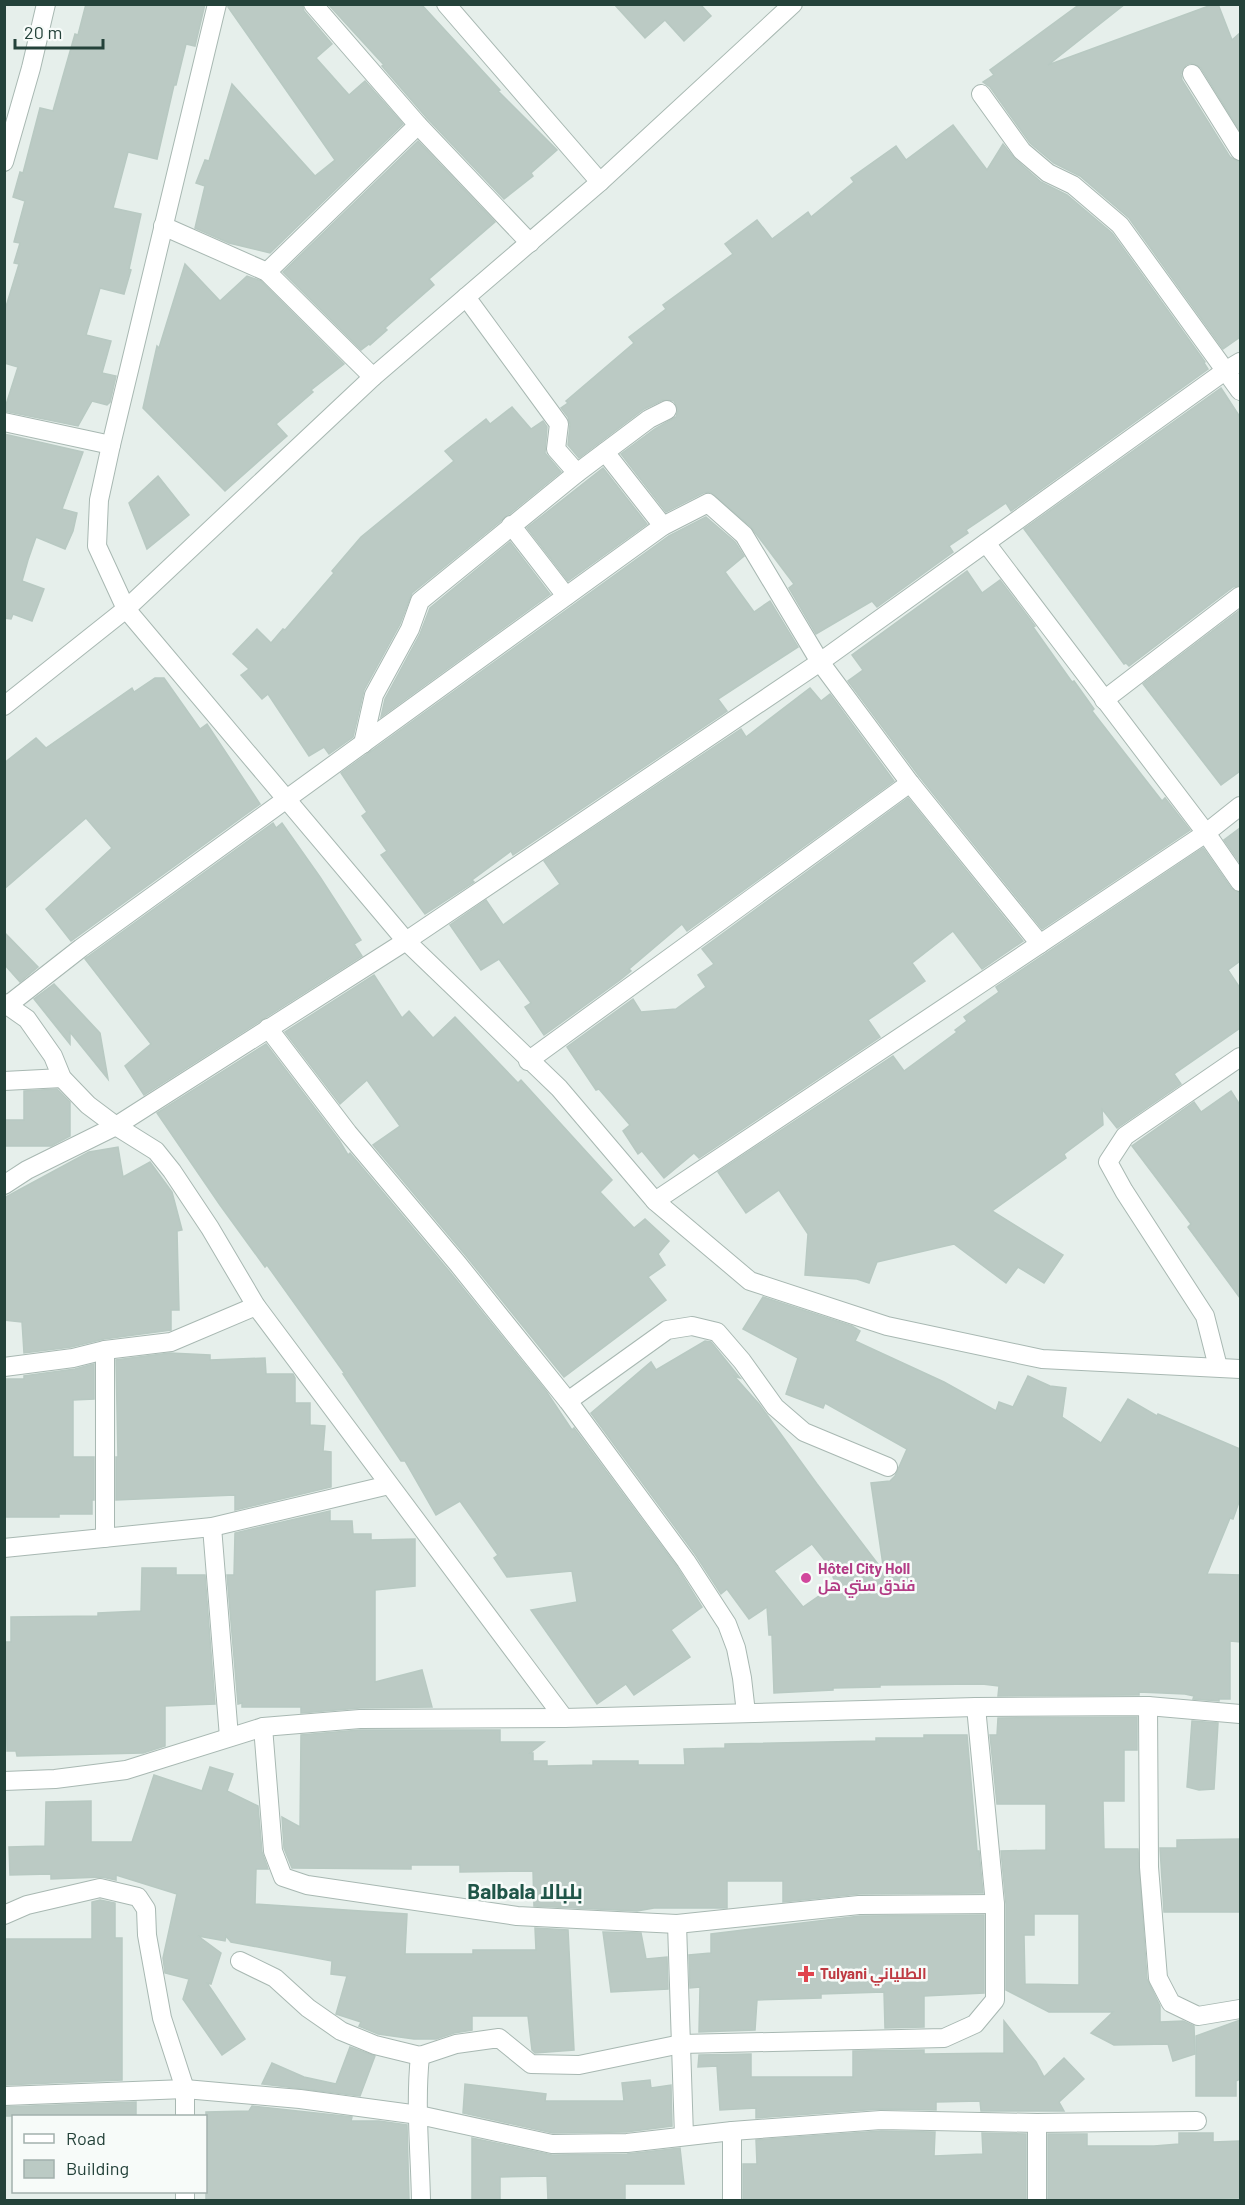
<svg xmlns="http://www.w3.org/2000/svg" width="1245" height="2205" font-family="Barlow,Cairo,sans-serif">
<rect width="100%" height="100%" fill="#e6efeb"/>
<g fill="#bbcac4" stroke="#b8c9c2" stroke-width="1.5" fill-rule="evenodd">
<polygon points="86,4 205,4 195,46 186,44 176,85 174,85 157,159 128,152 113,208 141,214 129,269 131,270 124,294 100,288 86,335 111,341 102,373 116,376 110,402 107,405 92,401 78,426 4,411 18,367 4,363 4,313 19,264 14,263 20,243 14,242 25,201 13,197 20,172 23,173 40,108 53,111 75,34 78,35"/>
<polygon points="228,4 302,4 304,11 332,44 316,58 349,95 365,81 403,124 270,253 229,243 195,228 205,186 196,183 205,160 209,161 232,84 315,176 335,160 228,7"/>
<polygon points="328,4 421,4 478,66 500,90 498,91 557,150 531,173 533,176 504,199 426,117 382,66 384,65"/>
<polygon points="614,4 700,4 711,16 684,41 665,20 645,38"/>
<polygon points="1080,4 1125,4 1048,65 1214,4 1218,4 1232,40 1240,33 1240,131 1201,68 1191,63 1186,65 1181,74 1182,80 1230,157 1240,162 1240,337 1223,349 1129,218 1080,176 1054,163 1030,143 990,87 983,82 994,75 990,70"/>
<polygon points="953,125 987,170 1003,144 1015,159 1041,182 1067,195 1112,233 1205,362 1204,363 1208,369 1011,511 1006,503 966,530 968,533 949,546 953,552 877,607 872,601 816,634 789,588 794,584 751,527 710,492 703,493 666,512 621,454 655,429 676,417 678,410 674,401 663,400 644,409 579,458 568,445 570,424 568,417 561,408 568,403 566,401 634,343 629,337 666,309 663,305 733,254 725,244 757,220 772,239 808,212 811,217 854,182 851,178 896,146 906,160"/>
<polygon points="418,141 495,222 429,279 434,285 385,328 387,330 370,345 369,344 361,350 283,272"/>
<polygon points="185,264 220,301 247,276 261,281 344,364 311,390 313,392 276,424 287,436 225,491 143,408 157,346 159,348"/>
<polygon points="1221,388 1240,417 1240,585 1233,587 1129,666 1126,663 1124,664 1024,529"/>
<polygon points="512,407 531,429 543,421 547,427 545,453 561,472 412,593 400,624 364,690 353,737 329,754 324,747 309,756 268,694 262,699 241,675 249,669 233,654 257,629 271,643 283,629 285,630 334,573 332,571 361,537 454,461 445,451 486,419 490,424"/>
<polygon points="4,434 83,452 62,509 77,513 73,531 65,549 36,537 28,560 22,581 44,589 32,621 13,614 11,619 4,618"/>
<polygon points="603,468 647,524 568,581 527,528"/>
<polygon points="158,476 189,515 147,549 129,503"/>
<polygon points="706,517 735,542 744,556 725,572 754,612 770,601 798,647 718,699 727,711 513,855 511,851 472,880 474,882 425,914 381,855 387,851 362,816 367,812 341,773 669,536"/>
<polygon points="510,542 550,594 381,717 385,699 420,634 430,608"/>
<polygon points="967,571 982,593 1000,580 1035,626 1033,627 1072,682 1074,681 1094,709 1092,711 1162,801 1165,798 1190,830 1042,929 919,776 848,681 863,670 852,655"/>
<polygon points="1240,610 1240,771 1221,785 1143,684"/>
<polygon points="155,678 164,678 200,729 207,724 260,804 71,941 46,909 112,848 86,818 4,889 4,763 36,738 46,748 132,688 134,692"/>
<polygon points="810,688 821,701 830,694 894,781 687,931 682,924 629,969 631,971 620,980 544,1035 525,1007 531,1003 499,959 481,970 450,925 486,900 503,925 560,884 544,861 741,729 746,737"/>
<polygon points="908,798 1023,941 982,969 953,931 912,963 925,981 868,1020 880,1037 699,1158 694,1153 664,1178 642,1151 638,1154 623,1131 630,1125 599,1089 596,1090 567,1047 633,999 641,1012 676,1009 706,987 698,975 714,964 702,949"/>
<polygon points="273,823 276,828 282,823 320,877 361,940 354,944 362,956 144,1095 125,1066 151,1044 85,959"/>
<polygon points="1240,828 1240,863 1224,840"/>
<polygon points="1203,848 1231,888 1240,893 1240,961 1228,970 1240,988 1240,1028 1174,1074 1181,1084 1117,1128 1102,1109 1103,1125 1064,1154 1066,1158 992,1211 1063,1255 1044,1283 1018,1267 1006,1283 954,1244 877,1262 869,1283 857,1279 805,1275 808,1234 779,1190 746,1213 718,1172 893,1056 904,1071 957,1032 955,1030 967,1021 964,1017 999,992 996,987"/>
<polygon points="4,932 38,967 20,982 4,964"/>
<polygon points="374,975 402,1018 409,1011 433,1038 455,1017 518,1083 521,1080 612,1180 600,1192 634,1228 645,1219 669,1241 658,1254 665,1265 648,1277 666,1300 564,1377 467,1257 373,1145 400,1126 367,1080 340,1104 285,1032"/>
<polygon points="54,984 100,1033 108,1079 70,1032 70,1044 34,999"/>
<polygon points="266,1044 339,1140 348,1155 350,1153 449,1271 546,1391 572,1430 574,1428 677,1567 702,1607 671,1630 690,1657 634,1695 626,1684 597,1704 531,1610 577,1602 572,1571 507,1577 494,1558 498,1555 460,1501 436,1515 405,1461 401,1461 343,1374 345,1374 267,1265 265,1267 220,1205 157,1113"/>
<polygon points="57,1089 70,1102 70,1136 51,1146 4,1146 4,1120 24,1120 24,1091"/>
<polygon points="1231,1091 1240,1105 1240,1298 1188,1227 1191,1224 1132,1146 1194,1102 1201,1112"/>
<polygon points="118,1147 123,1177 150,1162 172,1192 182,1230 177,1231 179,1310 171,1310 171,1330 104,1339 71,1347 24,1353 22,1322 4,1320 4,1198 89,1152"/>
<path d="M763,1297l89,29 8,5 -5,10 89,41 52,29 3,-9 14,5 15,-31 22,10 16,2 -4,29 39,26 27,-44 29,17 1,-2 82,35v50l-7,20 -3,-1 -23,56 33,1v67l-10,-1v58h-11v2l-26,-2 1,-3 -9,-2 -46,-2v3l-141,1 1,-10 -17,-2 -102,1v2l-47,1v2l-59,3 -2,-58h-3l-2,-28 -18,12 -22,-30 -6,5 -26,-40 -104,-141 60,-51 5,8 49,-29 6,1 29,36 -6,-2 25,28 58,80 67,88 -13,-89 19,-2 5,-5 12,-27 -82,-46 -2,5 -37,-14 12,-36 -55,-29zM812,1544l15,19 9,21 -33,23 -29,-36z"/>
<polygon points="170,1353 210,1355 210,1360 265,1358 266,1374 293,1374 295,1378 295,1403 310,1403 310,1425 325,1426 323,1451 331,1452 331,1487 235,1510 235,1495 116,1500 116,1457 118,1457 116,1360"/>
<polygon points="94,1364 94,1399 73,1400 73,1457 94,1457 94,1500 92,1500 92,1514 59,1514 59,1517 4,1517 4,1379 24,1379 24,1376 75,1369"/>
<polygon points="330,1511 330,1521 352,1521 353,1534 371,1534 371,1540 415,1539 415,1586 375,1590 375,1682 422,1670 432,1707 360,1708 301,1713 301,1707 242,1707 242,1703 238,1704 227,1575 234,1575 235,1533"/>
<polygon points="142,1568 176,1568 176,1575 205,1575 215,1704 165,1706 165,1746 143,1753 17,1756 16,1751 7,1751 5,1642 11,1642 11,1617 98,1616 98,1613 141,1611"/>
<path d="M1137,1717v33h-13v51h-21l1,48h34l9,130 13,27v16l23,-1 11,5 1,28 -22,7 -5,-17 -54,1 -23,-12 22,-21h-64l-43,-22v-86l-5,-53 45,-1v-46h-49l-7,-69h7l1,-17zM1034,1914h45v71l-54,-1 -1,-49h10z"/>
<polygon points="1192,1721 1218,1723 1214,1789 1199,1790 1187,1787"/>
<polygon points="360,1730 500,1730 500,1742 544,1742 530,1753 533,1753 533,1761 547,1761 547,1766 593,1765 593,1761 638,1761 638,1765 685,1765 684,1749 725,1748 725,1744 876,1741 876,1738 924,1738 924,1735 967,1735 977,1851 979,1851 983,1893 859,1894 783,1902 783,1881 727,1881 727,1908 654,1908 637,1911 534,1906 533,1871 460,1872 460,1865 411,1865 411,1869 292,1868 284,1848 282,1817 300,1827 301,1735"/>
<polygon points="210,1767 233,1774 227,1791 258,1806 262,1852 268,1869 256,1869 255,1904 407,1914 405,1954 473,1954 473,1950 536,1950 535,1928 568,1930 574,2050 535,2053 532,2050 528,2016 472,2016 472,2030 454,2033 436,2039 414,2039 378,2034 359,2026 361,2022 336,2014 347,1976 331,1974 332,1961 231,1942 226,1936 225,1941 198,1936 221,1953 211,1984 207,1983 245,2039 222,2055 183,1999 189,1979 165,1973 163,1958 177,1894 116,1875 116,1880 102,1877 51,1879 51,1874 10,1875 9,1847 45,1846 46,1802 91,1801 91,1842 132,1842 154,1775 202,1791"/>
<polygon points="1240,1839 1240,1912 1164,1912 1160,1848 1177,1848 1177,1840"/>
<polygon points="100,1900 115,1903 115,1938 122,1938 122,2080 4,2085 4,1939 92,1939 92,1902"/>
<polygon points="984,1915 984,1993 924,1996 924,2027 885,2028 884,1992 821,1994 821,1998 757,2000 755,2030 699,2032 700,1987 690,1988 689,1955 711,1953 711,1934 860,1916"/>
<polygon points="603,1932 641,1933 646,1959 667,1957 668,1989 611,1992"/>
<polygon points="1240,2020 1240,2079 1236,2081 1236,2096 1196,2096 1196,2036"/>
<polygon points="1004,2021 1036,2062 1044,2077 1064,2058 1084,2079 1059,2102 1064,2111 981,2111 980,2101 936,2102 936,2110 880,2109 756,2118 756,2108 720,2110 717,2066 698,2067 699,2055 751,2054 751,2077 853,2077 853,2051 924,2050 924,2054 1004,2053"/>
<polygon points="350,2047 375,2056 360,2096 262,2084 272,2063 304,2077 336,2084"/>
<polygon points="650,2080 651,2088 671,2085 672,2126 626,2132 553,2133 463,2113 465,2084 546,2094 545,2101 624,2101 622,2083"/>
<polygon points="136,2102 136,2116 4,2116 4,2107"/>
<polygon points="252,2106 352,2117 351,2121 379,2121 407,2125 409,2200 206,2200 206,2112 249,2111"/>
<polygon points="881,2131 935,2132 934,2156 983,2154 982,2133 1026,2134 1026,2200 743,2200 743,2164 757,2164 756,2140"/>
<polygon points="1179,2133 1213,2133 1213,2142 1240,2141 1240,2198 1048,2200 1048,2134 1087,2134 1087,2146 1154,2146 1179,2144"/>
<polygon points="472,2138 552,2155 627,2154 680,2148 684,2184 625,2184 625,2200 548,2200 547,2176 500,2177 500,2200 472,2200"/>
</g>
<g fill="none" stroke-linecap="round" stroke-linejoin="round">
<defs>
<g id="minor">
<polyline points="217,4 111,445 99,500 97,546 126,609 406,941 559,1088 655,1201 750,1281 887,1326 1042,1359 1240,1369"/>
<polyline points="313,4 418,125 530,243"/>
<polyline points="446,4 600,182"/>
<polyline points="1192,74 1240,151"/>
<polyline points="981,94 1022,151 1048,173 1073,185 1120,225 1240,391"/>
<polyline points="4,162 31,68 46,4"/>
<polyline points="163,226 267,272 373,377"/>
<polyline points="267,272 418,125"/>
<polyline points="466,297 559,424 556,449 577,473"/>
<polyline points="4,422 111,445"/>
<polyline points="605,452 663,526"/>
<polyline points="511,525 566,596"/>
<polyline points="986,543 1206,833 1240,882"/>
<polyline points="1104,700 1240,596"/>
<polyline points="4,706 126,609 373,377 600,182 793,4"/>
<polyline points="363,744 374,695 410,629 420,601 577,473 649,419 667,410"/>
<polyline points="4,1003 27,1019 53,1056 62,1078 88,1105 116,1126 156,1151 172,1171 210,1228 256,1306 564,1718"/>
<polyline points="8,1005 81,948 663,526 708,503 744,535 820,662 910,783 1040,944"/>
<polyline points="268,1028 348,1133 458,1264 568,1401 686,1561 727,1624 736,1648 742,1678 746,1713"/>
<polyline points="528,1061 910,783"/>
<polyline points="4,1081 62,1078"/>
<polyline points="4,1185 27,1170 116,1126 406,941 820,662 1225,371 1240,362"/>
<polyline points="655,1201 1206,833 1240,806"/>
<polyline points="105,1350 105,1538"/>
<polyline points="4,1367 73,1358 105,1350 171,1342 256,1306"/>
<polyline points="1218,1367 1205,1316 1124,1191 1108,1162 1125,1136 1240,1057"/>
<polyline points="568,1401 667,1330 692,1326 717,1332 742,1361 775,1407 804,1432 888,1467"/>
<polyline points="212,1527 229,1737"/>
<polyline points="4,1548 212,1527 389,1485"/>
<polyline points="1148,1706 1149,1867 1158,1978 1171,2003 1198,2016 1240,2009"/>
<polyline points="263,1727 273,1851 283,1877 307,1885 517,1916 677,1924 859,1905 995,1904"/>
<polyline points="4,1781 55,1779 126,1770 263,1727 360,1719 564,1718 976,1707 1148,1706 1240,1714"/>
<polyline points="4,1915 27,1905 100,1888 138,1897 146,1909 147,1935 162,2018 185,2089 185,2116"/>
<polyline points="677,1924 684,2136"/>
<polyline points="240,1961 275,1978 308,2008 341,2031 375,2045 420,2056 456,2044 499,2038 531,2064 579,2065 681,2044 944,2038 975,2024 995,2000 995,1904 976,1707"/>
<path d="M420,2056c-5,48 0,96 1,144"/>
<polyline points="4,2096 185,2089 300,2099 419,2115 552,2144 627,2143 732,2131 881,2120 1037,2123 1197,2121"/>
<polyline points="1037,2123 1037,2200"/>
<polyline points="185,2192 185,2200"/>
<polyline points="732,2200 732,2131"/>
</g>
</defs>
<use href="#minor" stroke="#a8b8b2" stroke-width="20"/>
<use href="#minor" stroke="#fff" stroke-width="18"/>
</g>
<circle fill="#d1479c" stroke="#f7fbf9" stroke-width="2" cx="806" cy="1578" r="6"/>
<path fill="#e0444e" stroke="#f7fbf9" stroke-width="2" d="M803 1965h6v6h6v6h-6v6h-6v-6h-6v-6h6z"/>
<g text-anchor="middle" stroke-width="5" stroke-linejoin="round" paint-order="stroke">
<g font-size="15" font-weight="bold" fill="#b23c85" stroke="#f7fbf9" text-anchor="start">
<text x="818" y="1574">Hôtel City Holl<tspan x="818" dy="17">فندق ستي هل</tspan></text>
</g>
<g font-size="15" font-weight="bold" fill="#be3a42" stroke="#f7fbf9" text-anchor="start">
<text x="820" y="1979">Tulyani الطلياني</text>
</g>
<g font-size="21" font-weight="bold" fill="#1f5548" stroke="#f7fbf9">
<text x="525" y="1899">Balbala بلبالا</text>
</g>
</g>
<rect width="1245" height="2205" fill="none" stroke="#24423a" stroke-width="12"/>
<rect x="12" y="2115" width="195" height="78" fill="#f7fbf9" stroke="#a3b1ad" stroke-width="1.5"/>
<rect x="24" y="2134" width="30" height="9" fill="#ffffff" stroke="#a3b1ad" stroke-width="1.5"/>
<text x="66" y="2145" font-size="18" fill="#24423a">Road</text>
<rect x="24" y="2160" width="30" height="18" fill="#bbcac4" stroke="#a3b1ad" stroke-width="1.5"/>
<text x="66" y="2175" font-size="18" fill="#24423a">Building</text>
<path d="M15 39v9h88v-9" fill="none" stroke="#24423a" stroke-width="3"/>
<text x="24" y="39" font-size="18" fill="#24423a" stroke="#f7fbf9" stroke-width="4.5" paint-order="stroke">20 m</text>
</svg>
